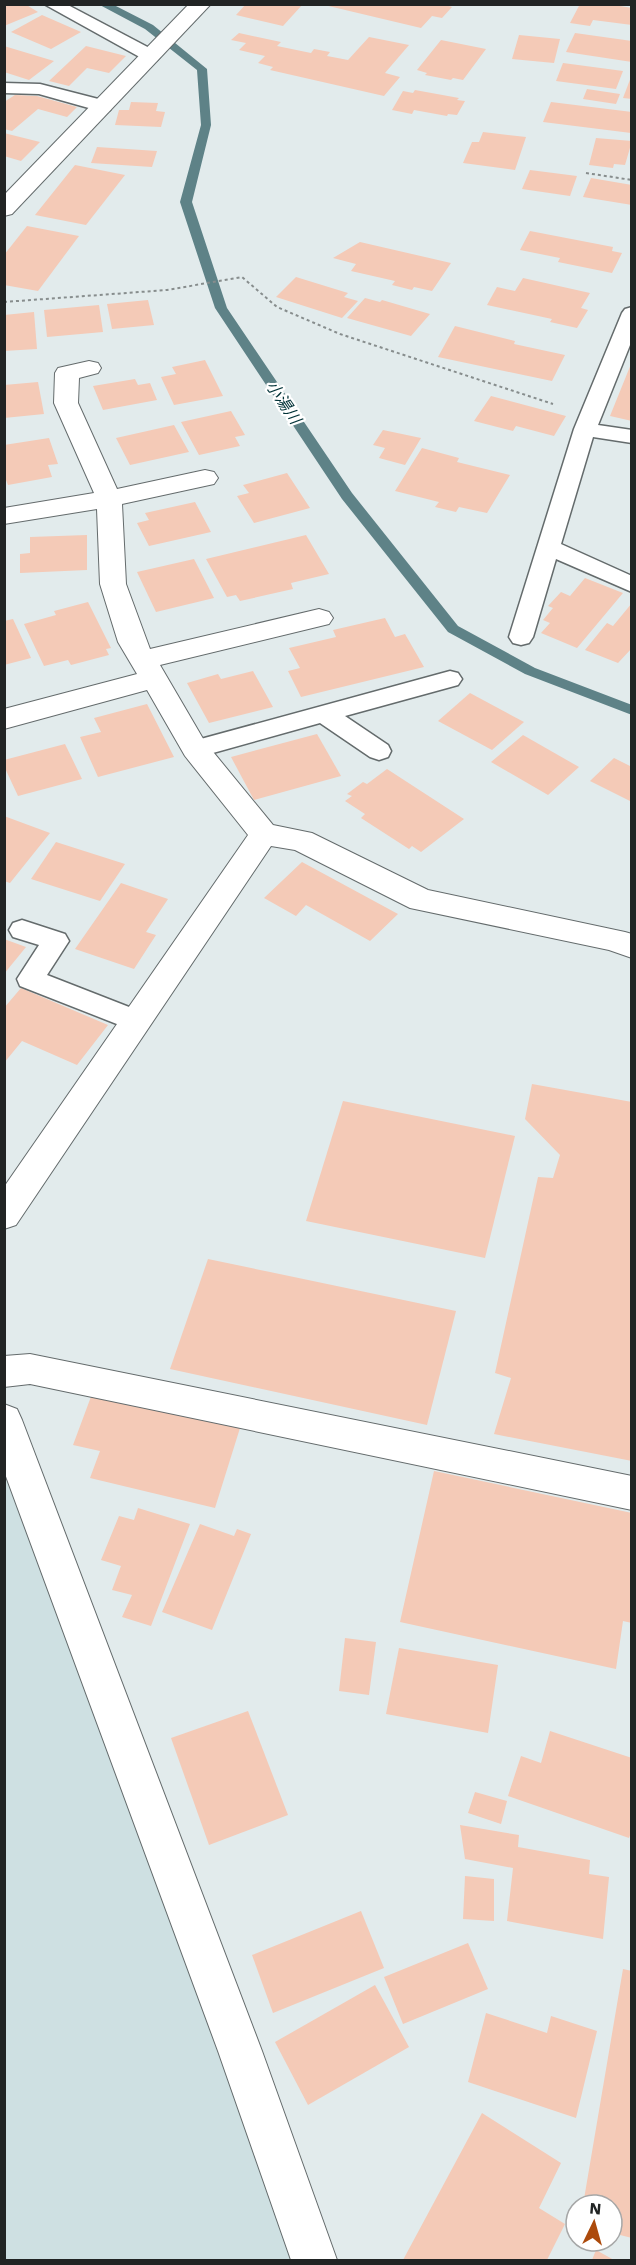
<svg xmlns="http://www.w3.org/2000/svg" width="636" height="2265" font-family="'Work Sans','Noto Sans JP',sans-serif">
<rect width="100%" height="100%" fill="#e2ebec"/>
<polygon fill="#cee0e2" points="4,1418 311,2256 303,2260 5,2260"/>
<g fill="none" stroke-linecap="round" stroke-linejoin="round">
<polygon fill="#5e8287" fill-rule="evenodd" points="98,4 112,4 153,25 207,69 211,125 192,202 227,308 352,493 458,626 535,668 632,705 632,715 525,674 448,632 342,499 215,308 180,202 201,125 197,70 145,29"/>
</g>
<g fill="#f4cab7">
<polygon points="4,4 25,4 38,12 4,26"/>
<polygon points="246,4 303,4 283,26 236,15"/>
<polygon points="320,4 442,4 452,7 442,18 432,16 421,28"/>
<polygon points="580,4 609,4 632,8 632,25 593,20 590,26 570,23"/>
<polygon points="42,15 81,32 51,49 11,32"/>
<polygon points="239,33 281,42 277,46 311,53 314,49 330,52 327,56 348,60 369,37 409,45 385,73 400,77 384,96 270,70 273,67 258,63 265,56 239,50 246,43 231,40"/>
<polygon points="575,33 632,41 632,62 566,52"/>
<polygon points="519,35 560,39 554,63 512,59"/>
<polygon points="441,40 486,49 463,80 453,78 451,80 425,75 427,73 417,70"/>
<polygon points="4,46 54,61 29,80 4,72"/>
<polygon points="86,46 126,56 109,73 87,68 69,86 49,81"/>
<polygon points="563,63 623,71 616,89 556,81"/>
<polygon points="631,77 632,99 623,98"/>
<polygon points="587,89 620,94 616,104 583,99"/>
<polygon points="415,90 459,98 457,100 465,101 457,115 448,114 447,116 414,110 412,114 392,110 403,91 413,93"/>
<polygon points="15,95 37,96 77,107 67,117 38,109 12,131 4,129 4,102"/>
<polygon points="131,102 158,103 156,111 165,112 161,127 115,125 119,110 129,110"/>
<polygon points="551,102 632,112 631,133 543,122"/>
<polygon points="483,132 526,137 515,170 463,163 472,142 479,142"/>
<polygon points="4,133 40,142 21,161 4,156"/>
<polygon points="596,138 632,141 625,165 614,164 613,168 589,165"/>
<polygon points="97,147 157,151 152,167 91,163"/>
<polygon points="75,165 125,175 86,225 35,215"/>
<polygon points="530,170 577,176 570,196 522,189"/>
<polygon points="591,178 632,185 632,205 583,197"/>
<polygon points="27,226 79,236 38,291 4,285 4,255"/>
<polygon points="530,231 613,247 612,251 622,253 612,273 558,262 560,258 520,250"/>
<polygon points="360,242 451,263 432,291 414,287 412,290 392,285 395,281 351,271 356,264 333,258"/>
<polygon points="296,277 348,293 344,297 358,301 342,318 276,297"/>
<polygon points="523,278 590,293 581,308 588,310 577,328 550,322 552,319 487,305 497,287 515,291"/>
<polygon points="365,298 380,302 382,300 430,314 411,336 347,318"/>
<polygon points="148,300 154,325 112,329 107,304"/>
<polygon points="99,305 103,332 47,337 44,310"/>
<polygon points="34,312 37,349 4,351 4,315"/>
<polygon points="455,326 515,341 514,344 565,355 552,381 438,357"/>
<polygon points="205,360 223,396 174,405 161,377 176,374 172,367"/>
<polygon points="631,364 632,421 610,416"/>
<polygon points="135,379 138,385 150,383 157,400 103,410 93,386"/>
<polygon points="38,382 44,414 4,418 4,385"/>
<polygon points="491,396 566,416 554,436 516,426 513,431 474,421"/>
<polygon points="231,411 245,435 235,437 240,446 199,455 181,422"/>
<polygon points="174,425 189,452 130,465 116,438"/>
<polygon points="383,430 421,438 405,465 379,458 385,448 373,445"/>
<polygon points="49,438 58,464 48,465 52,477 8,485 4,475 4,445"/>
<polygon points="422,448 459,458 457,462 510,475 487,513 459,507 456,512 435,507 439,502 395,491"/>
<polygon points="287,473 310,508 254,523 237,496 249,493 243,485"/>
<polygon points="195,502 211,532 149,546 137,523 149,520 145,513"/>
<polygon points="87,535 87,570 20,573 20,554 30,553 30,537"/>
<polygon points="306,535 329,574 291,583 293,589 240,601 236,595 227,597 206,559"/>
<polygon points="194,559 214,598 156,612 137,572"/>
<polygon points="585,578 623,593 577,648 541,633 550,623 543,620 553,608 548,606 561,592 570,596"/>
<polygon points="88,602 111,648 106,649 109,655 71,665 68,660 44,666 24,624 56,615 54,611"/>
<polygon points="632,603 632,648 618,663 585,650 607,623 613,626"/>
<polygon points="385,618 395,637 405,634 424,667 301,697 288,671 300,668 289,648 336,637 333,630"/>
<polygon points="13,619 31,658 4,665 4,621"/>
<polygon points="253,671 273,707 209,723 187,683 218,674 221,679"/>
<polygon points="470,693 524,722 492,750 438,721"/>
<polygon points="147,704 174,757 98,777 80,737 101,732 94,718"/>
<polygon points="317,734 341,776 254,800 231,757"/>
<polygon points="523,735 579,767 548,795 491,762"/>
<polygon points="65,744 82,779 18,796 4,766 4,760"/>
<polygon points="614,758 632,767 632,802 590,781"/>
<polygon points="387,769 464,819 421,852 412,846 409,849 361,818 365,814 345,801 352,796 347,794 363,782 367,784"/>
<polygon points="4,816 50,833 10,883 4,881"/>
<polygon points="56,842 125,864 100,901 31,879"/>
<polygon points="302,862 398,914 370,941 306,905 296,916 264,898"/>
<polygon points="121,883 168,899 146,932 156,935 134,969 75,949"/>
<polygon points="4,939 26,947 4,974"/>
<polygon points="21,988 108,1025 77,1065 22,1041 4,1063 4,1008"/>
<polygon points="532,1084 632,1102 632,1461 494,1434 511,1378 495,1373 538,1177 553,1178 560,1155 525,1119"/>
<polygon points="343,1101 515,1136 485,1258 306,1221"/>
<polygon points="208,1259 456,1311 427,1425 170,1369"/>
<polygon points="92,1394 240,1428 215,1508 90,1478 100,1451 73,1445"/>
<polygon points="434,1471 632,1513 632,1623 623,1621 616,1669 400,1622"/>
<polygon points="138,1508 190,1524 151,1626 122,1617 132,1595 112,1590 121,1566 101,1560 119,1516 134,1520"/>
<polygon points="200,1524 234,1536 237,1529 251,1534 212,1630 162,1612"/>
<polygon points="345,1638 376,1642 369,1695 339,1691"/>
<polygon points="399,1648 498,1665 488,1733 386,1714"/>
<polygon points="248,1711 288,1815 209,1845 171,1738"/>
<polygon points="550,1731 632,1758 632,1830 629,1838 508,1796 521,1756 541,1763"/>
<polygon points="475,1792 507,1801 501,1824 468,1813"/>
<polygon points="460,1825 519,1835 518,1847 590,1860 589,1874 609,1877 603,1939 507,1921 513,1868 465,1859"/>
<polygon points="465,1876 494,1879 494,1921 463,1919"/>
<polygon points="361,1911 384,1968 273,2013 252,1955"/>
<polygon points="468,1943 488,1989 403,2024 384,1977"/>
<polygon points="623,1969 632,1971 632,2238 612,2233 612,2205 583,2205"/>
<polygon points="375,1985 409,2047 308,2105 275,2042"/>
<polygon points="486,2013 547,2033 551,2016 597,2031 576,2118 468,2082"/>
<polygon points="482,2113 561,2163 539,2208 565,2224 547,2260 403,2260"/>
<polygon points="596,2250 614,2260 592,2260"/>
</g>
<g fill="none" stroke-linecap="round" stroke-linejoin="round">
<defs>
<g id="lane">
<polygon points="44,4 66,4 157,52 160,56 157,60 145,60"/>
<polygon points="4,83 40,84 110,102 112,106 110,110 103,112 39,94 4,93"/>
<polygon points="632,307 632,340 598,425 632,430 632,443 593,437 561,544 632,576 632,592 556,559 533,637 529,643 521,645 513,643 509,637 574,429 622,313 625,309"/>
<polygon points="450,671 458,673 462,679 458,685 345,716 388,745 391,751 388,757 379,760 370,757 320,723 195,758 186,755 183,749 186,743"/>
<polygon points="22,920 65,934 69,941 47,975 147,1014 151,1021 147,1028 137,1032 127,1028 20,986 17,979 39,945 13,937 9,930 13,923"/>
</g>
<g id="street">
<polygon points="189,4 211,4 12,214 4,216 4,195"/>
<polygon points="89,361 98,363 101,368 98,373 79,378 78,403 117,489 205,470 214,472 218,478 214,484 122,504 126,584 150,649 319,609 329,612 333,618 329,624 160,665 205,742 273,825 312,833 428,890 625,932 632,934 632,958 609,950 410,908 295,850 271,846 16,1225 4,1229 4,1187 248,835 185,756 147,690 4,729 4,709 137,674 118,642 100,584 97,509 4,524 4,508 94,493 54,403 55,373 58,368"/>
<polygon points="30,1354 632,1476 632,1510 30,1384 4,1387 4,1356"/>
<polygon points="4,1404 17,1409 22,1420 262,2051 337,2260 291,2260 218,2051 4,1471"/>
</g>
</defs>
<use href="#lane" stroke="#646b6c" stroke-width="3"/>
<use href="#street" stroke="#646b6c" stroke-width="2"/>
<g stroke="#878d8d" stroke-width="2" stroke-dasharray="3 3" stroke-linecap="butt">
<polyline points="586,173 632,180"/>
<polyline points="4,302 167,290 242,277 277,307 340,334 553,404"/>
</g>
<use href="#lane" fill="#fff" fill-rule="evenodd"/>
<use href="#street" fill="#fff" fill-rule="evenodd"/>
</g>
<g text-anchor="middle" stroke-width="4.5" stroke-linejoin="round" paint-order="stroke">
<g font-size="16" font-style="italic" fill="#003237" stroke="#fff">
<text transform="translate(284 402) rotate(56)" y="6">小湯川</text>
</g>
</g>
<rect width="636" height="2265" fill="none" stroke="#212424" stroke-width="12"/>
<g transform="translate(594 2223) rotate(5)"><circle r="28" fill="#ffffff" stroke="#a6a7a7" stroke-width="1.5"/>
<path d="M0-4.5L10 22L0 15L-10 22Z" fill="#ac4a0b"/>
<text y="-9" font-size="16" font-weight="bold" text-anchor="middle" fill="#212424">N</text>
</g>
</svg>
